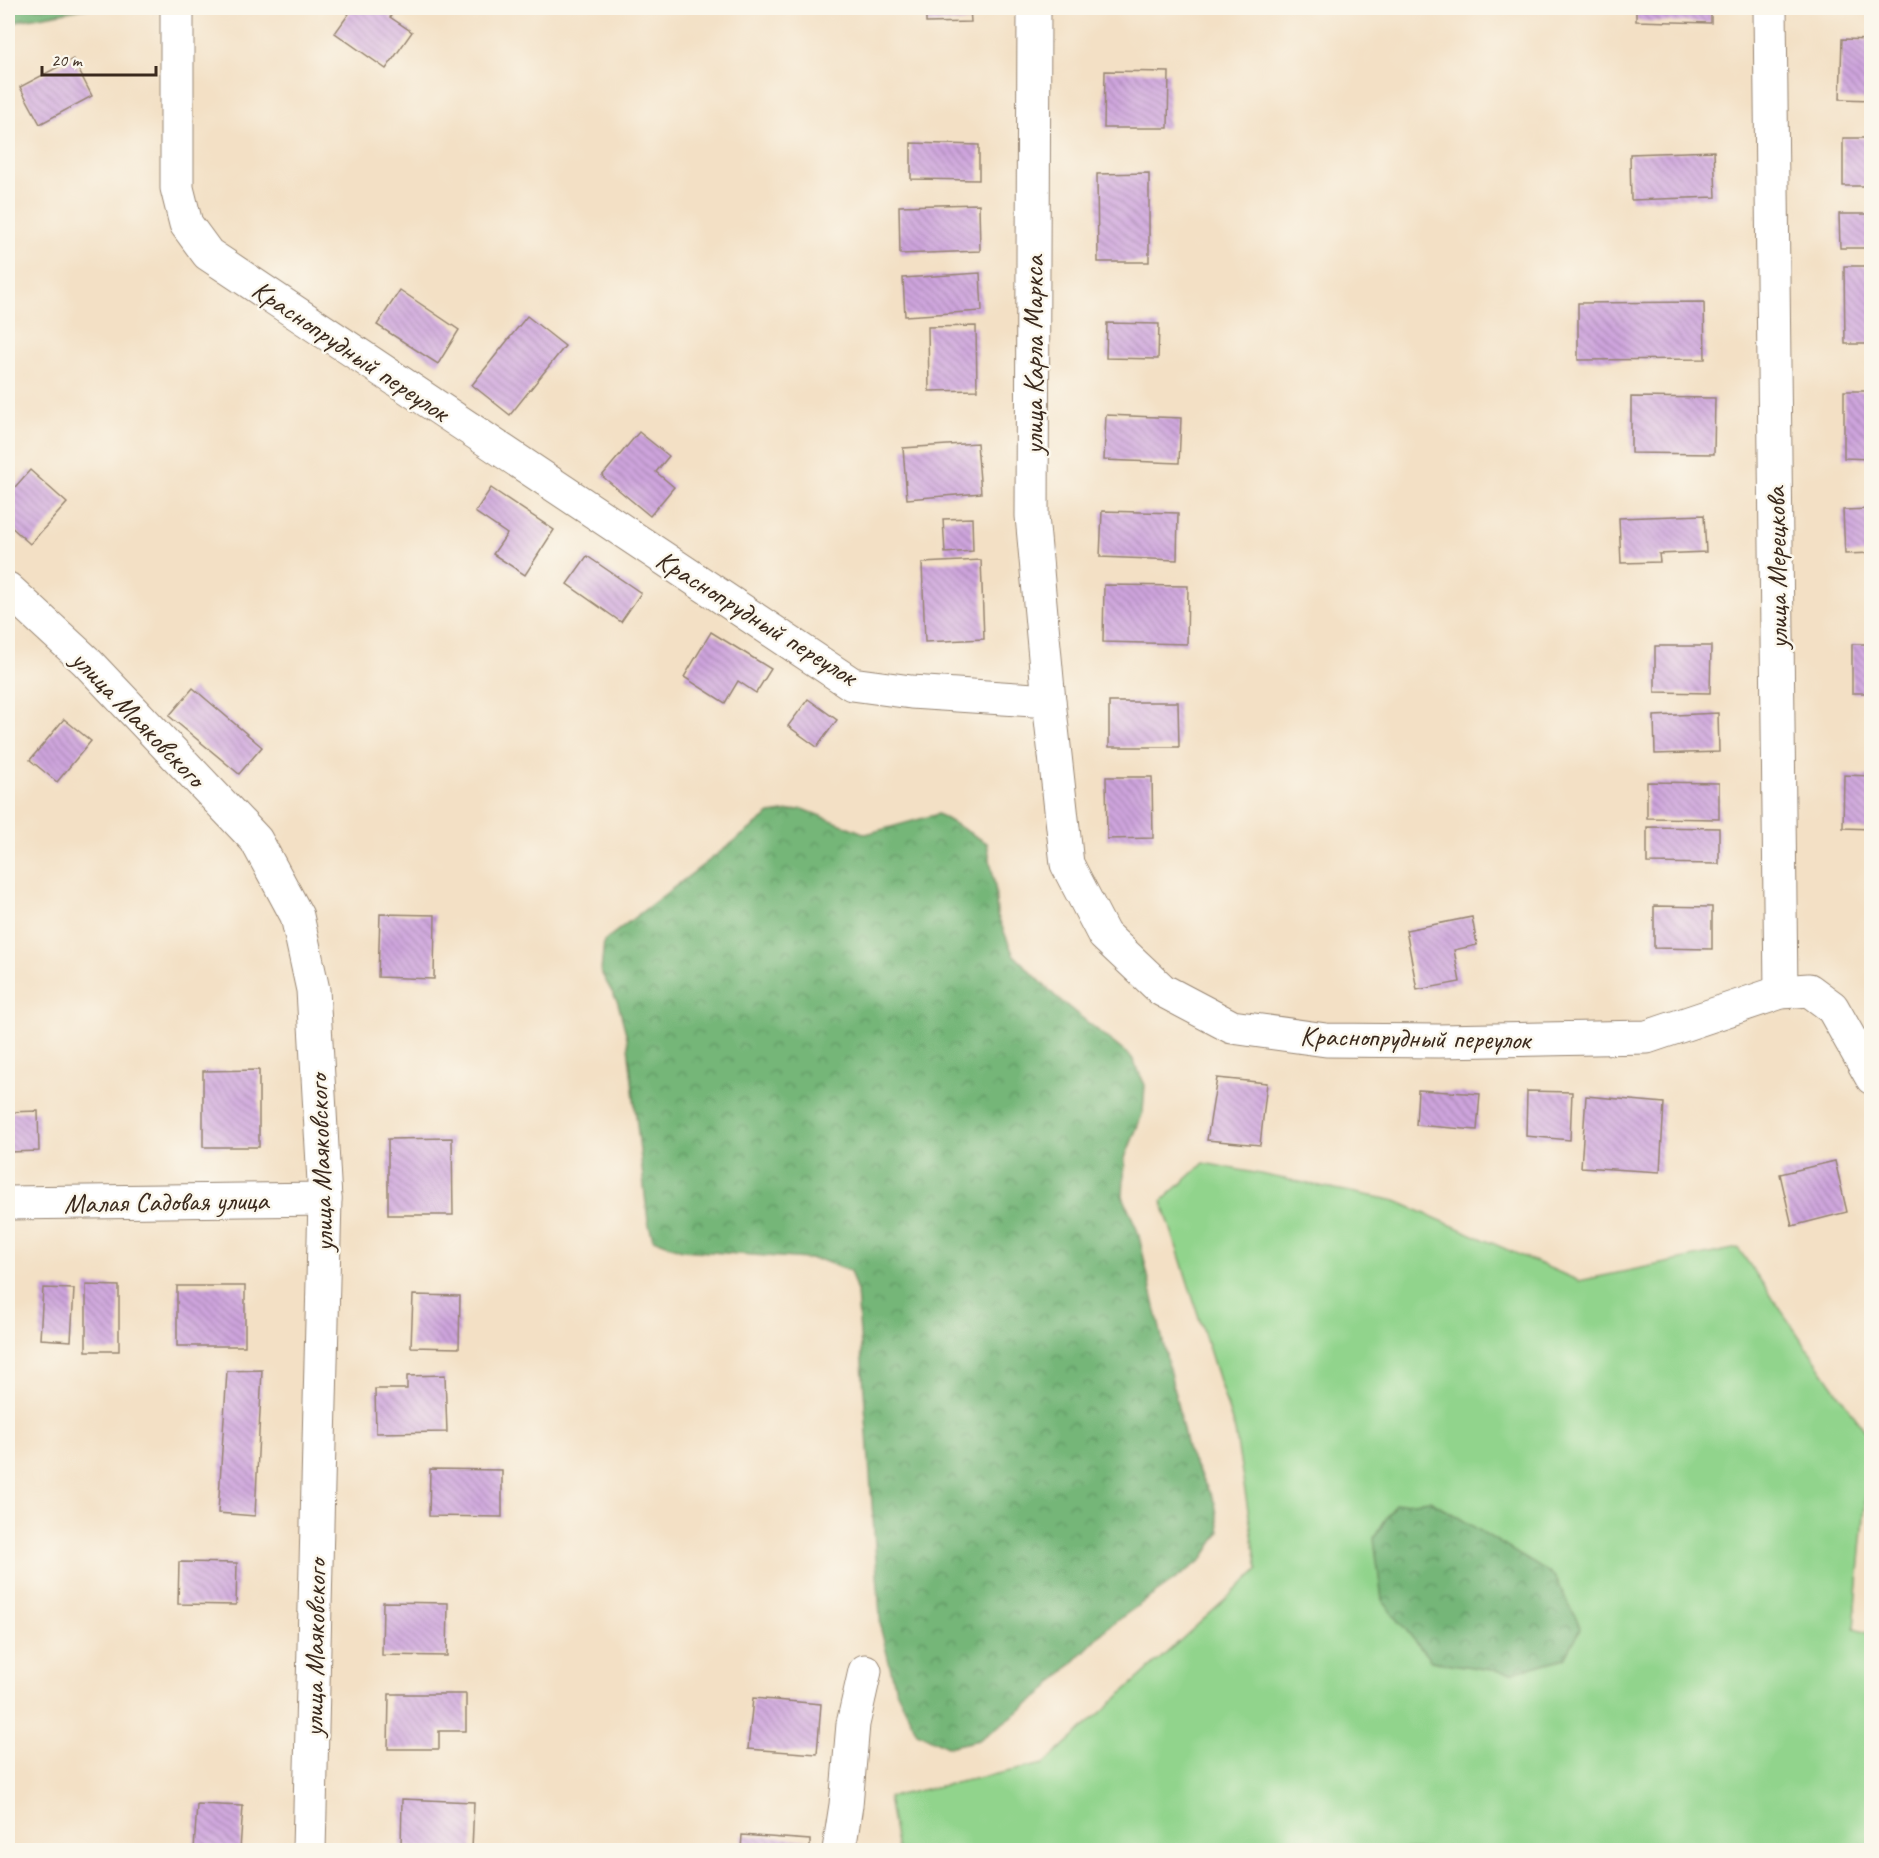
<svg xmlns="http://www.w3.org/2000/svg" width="1879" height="1858" font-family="Caveat,sans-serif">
<defs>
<pattern id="forest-crowns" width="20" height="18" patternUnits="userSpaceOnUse" patternTransform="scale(1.5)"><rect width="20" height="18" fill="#74b678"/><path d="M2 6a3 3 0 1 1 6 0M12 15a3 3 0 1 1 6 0" fill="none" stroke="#609462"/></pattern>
<pattern id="building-back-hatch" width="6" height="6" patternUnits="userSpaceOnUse" patternTransform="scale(1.5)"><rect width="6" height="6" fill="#cea4dd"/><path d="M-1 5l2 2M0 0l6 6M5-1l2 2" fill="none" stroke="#a886b3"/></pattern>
</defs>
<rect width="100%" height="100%" fill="#fbf7ec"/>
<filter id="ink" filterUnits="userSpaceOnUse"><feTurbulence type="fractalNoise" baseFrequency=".0167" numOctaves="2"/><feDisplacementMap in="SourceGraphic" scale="12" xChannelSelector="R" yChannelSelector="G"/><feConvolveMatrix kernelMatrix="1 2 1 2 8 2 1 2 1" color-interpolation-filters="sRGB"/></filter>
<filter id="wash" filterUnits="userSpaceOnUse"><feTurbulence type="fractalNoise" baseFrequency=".008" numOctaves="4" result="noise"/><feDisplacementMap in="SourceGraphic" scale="24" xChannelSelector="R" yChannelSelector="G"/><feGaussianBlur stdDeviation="1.35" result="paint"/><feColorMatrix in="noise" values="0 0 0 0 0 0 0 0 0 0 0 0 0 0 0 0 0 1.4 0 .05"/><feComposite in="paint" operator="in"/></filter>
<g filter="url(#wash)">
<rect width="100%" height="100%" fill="#f3e0c5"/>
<polygon fill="#91d48c" stroke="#667f55" stroke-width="1.5" points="1204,1163 1396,1201 1579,1281 1738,1248 1871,1440 1854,1628 1871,1633 1871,1850 897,1850 888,1797 1044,1764 1258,1570 1235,1431 1162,1201"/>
<g fill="url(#forest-crowns)" stroke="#58704b" stroke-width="1.5">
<polygon points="8,8 88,8 23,20 8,25"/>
<polygon points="803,809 866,834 938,814 987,843 995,886 997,914 1013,954 1056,997 1132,1058 1145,1085 1143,1112 1125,1158 1123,1196 1138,1232 1188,1452 1215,1503 1220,1532 1202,1560 1108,1627 1039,1697 979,1740 947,1747 917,1732 896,1690 881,1630 857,1292 850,1271 821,1260 682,1250 653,1239 648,1221 627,1037 618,1003 601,972 604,941 770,814"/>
<polygon points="1430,1500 1554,1576 1581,1628 1565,1658 1512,1673 1431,1661 1382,1600 1374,1538 1395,1504"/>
</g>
<g id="blocks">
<g fill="url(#building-back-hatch)">
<polygon points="353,8 397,8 390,17 412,32 386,69 335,33"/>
<polygon points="926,8 970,8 971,22 926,23"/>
<polygon points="1636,8 1711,8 1711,23 1636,21"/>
<polygon points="1842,39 1872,40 1872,100 1840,99"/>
<polygon points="73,59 92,96 40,124 20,87"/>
<polygon points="1105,71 1169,72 1168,128 1104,128"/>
<rect x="1843" y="138" width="29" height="48"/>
<polygon points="911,143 979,145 979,180 911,179"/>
<polygon points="1714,151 1716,197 1631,200 1630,154"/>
<polygon points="1149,173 1149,262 1098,262 1097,174"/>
<polygon points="979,204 980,251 900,254 899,206"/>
<polygon points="1839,214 1872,214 1872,248 1840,248"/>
<polygon points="1844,266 1872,266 1872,344 1845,344"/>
<polygon points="980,273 982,311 905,316 903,278"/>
<polygon points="400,290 459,330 438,364 377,325"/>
<polygon points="1704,302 1705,359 1578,360 1578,303"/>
<polygon points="527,316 565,346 510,415 472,385"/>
<polygon points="1107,323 1159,324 1158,359 1106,358"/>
<polygon points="976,326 977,390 929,391 928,327"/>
<polygon points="1844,391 1872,391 1872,459 1844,458"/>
<polygon points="1631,397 1715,398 1714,454 1631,453"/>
<polygon points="1106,415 1181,418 1179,463 1104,460"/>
<polygon points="639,432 669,456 656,472 674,487 650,516 602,476"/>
<polygon points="977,443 981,493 907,499 903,448"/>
<polygon points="30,470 67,503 30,544 8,524 8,495"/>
<polygon points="491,488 554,530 525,575 493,554 507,534 475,512"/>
<polygon points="1872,509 1872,553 1845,554 1843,510"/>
<polygon points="1102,511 1178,513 1177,560 1100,557"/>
<polygon points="1704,515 1706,552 1659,554 1660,562 1621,563 1619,518"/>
<polygon points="972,518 973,551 945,553 943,519"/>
<polygon points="587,556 641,593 621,622 567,584"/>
<polygon points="981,560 984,639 925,642 922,563"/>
<polygon points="1104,585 1188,586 1187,644 1103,642"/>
<polygon points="711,632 771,669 756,693 738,681 725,703 684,677"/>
<rect x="1852" y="644" width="20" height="49"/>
<polygon points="1655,646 1711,646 1710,693 1655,692"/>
<polygon points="193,688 262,747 239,774 169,716"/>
<polygon points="808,699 837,720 817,747 788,726"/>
<polygon points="1109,702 1178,702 1179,747 1109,747"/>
<polygon points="1718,713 1719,752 1655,754 1654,716"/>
<polygon points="64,719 91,741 57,782 30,760"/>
<polygon points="1844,775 1872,776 1872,829 1843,828"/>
<polygon points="1106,777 1152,777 1153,838 1107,839"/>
<polygon points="1647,782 1719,783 1719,819 1647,818"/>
<polygon points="1647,827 1719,828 1719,864 1647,863"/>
<polygon points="1654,906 1712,907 1712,949 1654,948"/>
<polygon points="380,914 435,915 434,979 378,977"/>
<polygon points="1472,917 1477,945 1454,950 1460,982 1417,990 1406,930"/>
<polygon points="259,1070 259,1147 203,1147 203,1071"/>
<polygon points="1217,1078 1267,1083 1260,1145 1207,1140"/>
<polygon points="1418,1090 1480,1094 1477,1130 1416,1125"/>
<polygon points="1527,1091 1572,1092 1570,1140 1526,1136"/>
<polygon points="1586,1096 1664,1103 1660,1172 1581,1167"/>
<polygon points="38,1111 39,1151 8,1152 8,1112"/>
<polygon points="452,1138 453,1215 388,1215 388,1139"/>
<polygon points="1835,1161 1847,1212 1792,1226 1780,1174"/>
<polygon points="86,1285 119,1286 119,1351 86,1351"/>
<rect x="177" y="1286" width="68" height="60"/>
<polygon points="43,1288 74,1289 71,1341 40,1339"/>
<polygon points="413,1295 460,1296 459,1348 411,1347"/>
<polygon points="262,1370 255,1516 218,1513 227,1371"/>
<polygon points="445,1375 447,1432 376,1433 375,1389 407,1389 407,1376"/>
<polygon points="430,1469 502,1470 502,1517 429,1516"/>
<polygon points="179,1562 237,1563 236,1605 178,1604"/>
<polygon points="383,1602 448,1603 447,1656 382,1655"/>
<polygon points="389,1694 466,1694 466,1731 439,1731 439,1749 388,1749"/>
<polygon points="753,1698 821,1704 817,1754 748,1749"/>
<polygon points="402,1799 474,1802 472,1850 424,1850 424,1849 401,1847"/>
<polygon points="197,1804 243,1806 240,1850 194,1850"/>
<polygon points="742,1835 810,1840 810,1850 741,1850"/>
</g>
</g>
</g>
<g filter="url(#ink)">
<use href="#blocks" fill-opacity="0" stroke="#978572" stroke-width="1.5"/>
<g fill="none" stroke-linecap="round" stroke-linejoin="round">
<defs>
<g id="minor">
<polyline points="177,8 177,188 186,224 208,254 852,684 911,692 1049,701"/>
<polyline points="1034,8 1032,516 1049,701 1067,864 1104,935 1162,990 1232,1027 1326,1040 1439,1041 1647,1037 1781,992 1809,990 1832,1007 1872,1078"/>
<polyline points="1770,8 1781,992"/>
<polyline points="8,589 86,661 256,840 297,916 313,990 325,1199 309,1850"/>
<polyline points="8,1203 325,1199"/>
<polyline points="839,1850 846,1805 853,1724 865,1671"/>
</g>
</defs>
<use href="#minor" stroke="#978572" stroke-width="35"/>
<use href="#minor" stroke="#fff" stroke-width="33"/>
</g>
</g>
<g text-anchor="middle" stroke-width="5" stroke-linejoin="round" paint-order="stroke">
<g font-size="28" fill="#3b2a1e" stroke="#fbf7ec">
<text transform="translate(351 350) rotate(34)" y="10">Краснопрудный переулок</text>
<text transform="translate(1033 355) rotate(-90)" y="10">улица Карла Маркса</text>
<text transform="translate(1776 568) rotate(-91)" y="10">улица Мерецкова</text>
<text transform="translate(757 617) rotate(32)" y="10">Краснопрудный переулок</text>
<text transform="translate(139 718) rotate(46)" y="10">улица Маяковского</text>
<text transform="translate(1415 1037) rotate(1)" y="10">Краснопрудный переулок</text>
<text transform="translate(320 1163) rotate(-92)" y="10">улица Маяковского</text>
<text transform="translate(166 1201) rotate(-1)" y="10">Малая Садовая улица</text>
<text transform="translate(314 1648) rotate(-89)" y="10">улица Маяковского</text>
</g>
</g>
<rect width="1879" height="1858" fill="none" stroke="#fbf7ec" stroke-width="30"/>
<path d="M42 66v9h114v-9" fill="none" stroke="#3b2a1e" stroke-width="3"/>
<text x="51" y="66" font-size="18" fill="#3b2a1e" stroke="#fbf7ec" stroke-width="4.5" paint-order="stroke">20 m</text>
</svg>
